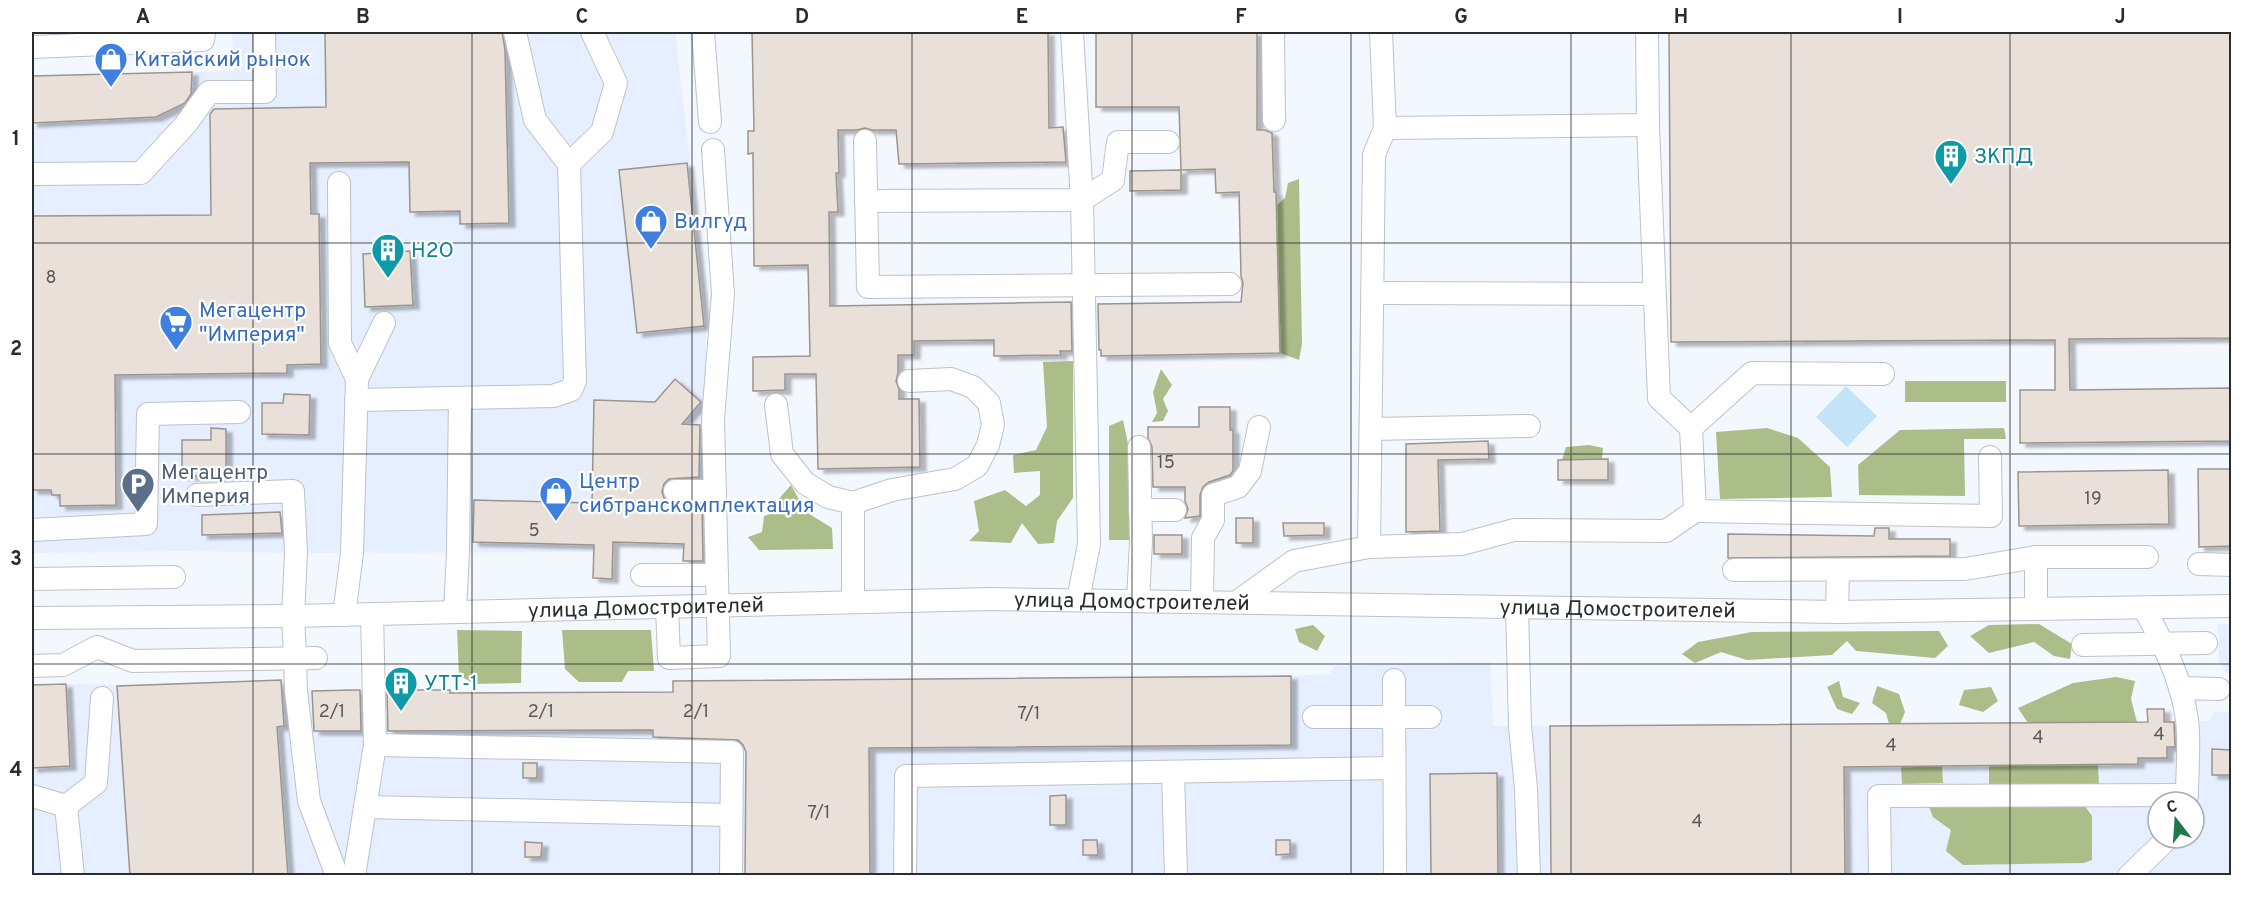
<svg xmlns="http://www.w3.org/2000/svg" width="2263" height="907" font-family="Overpass,sans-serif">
<defs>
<filter id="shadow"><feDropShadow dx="6" dy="4" stdDeviation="1.5" flood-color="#0004"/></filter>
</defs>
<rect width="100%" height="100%" fill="#f3f8ff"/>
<g fill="#e6efff" fill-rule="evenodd">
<polygon points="232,32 675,32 706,301 706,485 596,482 594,552 296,553 182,551 32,553 32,76 234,71"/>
<polygon points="2218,624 2231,624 2231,675 2224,671 2219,661"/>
<path d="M1490,662l3,64 654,-4v-13h17l1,13 22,-1h23l4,-9h17v163h-2199v-190l34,-1 57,1 158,-5 1,11 168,-1 1,3 222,-1v-11l618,-5 39,-2 4,-8zM2158,802h36v36h-36z"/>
</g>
<g fill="#abbe8a">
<polygon points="1299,179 1302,344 1299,360 1280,353 1277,205 1285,198 1288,183"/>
<polygon points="1073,361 1073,498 1057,521 1054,543 1038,544 1022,523 1011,543 969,541 979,531 974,501 1005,490 1026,506 1040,495 1040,471 1014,473 1013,455 1036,450 1047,427 1043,362"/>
<polygon points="1161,369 1172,385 1163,399 1168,411 1163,421 1152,422 1157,413 1153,392"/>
<rect x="1905" y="381" width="101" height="21"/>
<polygon points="1123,420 1130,453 1133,540 1109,540 1109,426"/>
<polygon points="1767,428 1798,438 1830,467 1832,497 1720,499 1716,432"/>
<polygon points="2004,428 2006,439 1964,439 1965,496 1859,495 1858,465 1900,430"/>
<polygon points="1589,445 1603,448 1602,459 1562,460 1566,447"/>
<polygon points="791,485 806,512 832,528 833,549 759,550 748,537 762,532 764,516 776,512 777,501"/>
<polygon points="2039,624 2072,644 2070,659 2054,656 2034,642 1989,653 1970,636 1989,625"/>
<polygon points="1313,625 1325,636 1317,651 1299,642 1295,629"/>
<polygon points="457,630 522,631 521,683 474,684 459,675"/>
<polygon points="562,630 651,630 654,671 628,671 622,682 579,682 565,669"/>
<polygon points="1939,631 1948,646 1935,658 1856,651 1847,641 1832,655 1747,660 1721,652 1695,663 1682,654 1698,642 1752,632"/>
<polygon points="2116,677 2135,681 2131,699 2137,722 2028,723 2018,708 2073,683"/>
<polygon points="1839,681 1843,697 1860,703 1852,714 1837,709 1827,687"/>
<polygon points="1877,686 1899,694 1905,712 1900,724 1889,724 1886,713 1872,703"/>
<polygon points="1991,687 1998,701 1983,712 1959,705 1964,690"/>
<polygon points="2098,765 2099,785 1989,786 1989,766"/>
<polygon points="1901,766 1942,766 1943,783 1902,784"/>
<polygon points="2084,805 2092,816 2092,860 2084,863 1963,865 1946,851 1951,830 1933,817 1929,807"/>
</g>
<polygon fill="#c3e3f8" points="1846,386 1877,416 1847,447 1816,417"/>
<g fill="#e9e0da" stroke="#9c948e" stroke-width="1.5" filter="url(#shadow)">
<polygon points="325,32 502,32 505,50 509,223 460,224 460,211 410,212 409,162 310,163 311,214 319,214 321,364 287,365 287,373 115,375 116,505 60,506 60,495 52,495 51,490 32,490 32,216 211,215 210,114 214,109 326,107"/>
<polygon points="752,32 1048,32 1049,128 1063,127 1066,162 899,164 896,130 872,130 865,128 857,130 838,130 839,173 836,173 838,212 829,212 830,306 1071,302 1072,351 1060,351 1061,355 994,356 994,340 914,341 914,355 898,355 898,373 896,381 899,389 899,399 919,399 920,467 818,469 816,374 785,374 785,390 753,391 753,357 810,356 808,265 754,266 753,153 748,154 748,131 754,131"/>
<polygon points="1096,32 1257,32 1257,130 1265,130 1272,133 1274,192 1276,192 1280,353 1101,356 1101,350 1099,350 1098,304 1241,302 1243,283 1241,276 1239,192 1216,193 1215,169 1181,170 1179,107 1096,107"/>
<polygon points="1669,32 2232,32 2232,338 2069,339 2070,390 2232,388 2232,441 2020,443 2020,390 2055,390 2055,340 1671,342"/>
<polygon points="192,72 191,94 185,103 156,117 32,123 32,76"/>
<polygon points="687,163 704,326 637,333 619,170"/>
<polygon points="1181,170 1181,190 1130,191 1130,171"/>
<polygon points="410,251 413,305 365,307 363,254"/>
<polygon points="675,379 701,402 682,424 700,425 699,477 669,479 664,484 662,492 664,498 669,503 702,504 703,561 683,561 684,544 613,542 612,579 593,578 594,545 473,542 474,500 592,503 594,400 655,402"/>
<polygon points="284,394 310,395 309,435 262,434 262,403 283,403"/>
<polygon points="1199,407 1230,407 1230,430 1233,430 1233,471 1230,475 1209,482 1203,487 1200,495 1200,516 1185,518 1188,509 1185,501 1185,487 1153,487 1152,447 1148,438 1148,427 1199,427"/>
<polygon points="211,428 226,429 226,476 182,476 182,440 211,440"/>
<polygon points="1488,441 1489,459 1438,460 1440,531 1406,532 1406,444"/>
<polygon points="1608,459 1608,480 1558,480 1558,460"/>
<polygon points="2198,469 2232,469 2232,546 2199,547"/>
<polygon points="2168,470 2169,524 2019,526 2018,472"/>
<polygon points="280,512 282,533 202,535 202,515"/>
<rect x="1236" y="518" width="17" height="25"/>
<polygon points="1283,523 1324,523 1324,535 1284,536"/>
<polygon points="1875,528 1889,528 1889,539 1950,539 1950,556 1728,558 1728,534 1874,536"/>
<rect x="1154" y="535" width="28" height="19"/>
<polygon points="1291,676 1291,745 869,748 870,876 745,876 746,752 743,745 738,740 653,737 653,730 388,731 387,690 450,690 450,693 673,692 673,681"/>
<polygon points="281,680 284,726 277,727 288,876 130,876 117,686"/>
<polygon points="66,684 70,766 32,768 32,685"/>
<polygon points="352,690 360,690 361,731 314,731 312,691"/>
<polygon points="2147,709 2164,709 2164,722 2174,722 2175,747 2167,747 2167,758 2138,758 2138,764 1844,767 1845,876 1551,876 1550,726 2148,722"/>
<polygon points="2212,749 2231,750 2231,775 2212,775"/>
<rect x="523" y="763" width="14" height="15"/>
<polygon points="1497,773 1498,876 1431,876 1430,774"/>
<polygon points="1066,795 1066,825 1050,825 1050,796"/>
<polygon points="1083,840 1097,840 1098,855 1083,855"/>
<polygon points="1276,840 1290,840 1290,854 1276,855"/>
<polygon points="525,842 542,843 541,857 525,857"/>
</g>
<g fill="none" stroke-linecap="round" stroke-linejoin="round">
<defs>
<g id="minor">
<polyline points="703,32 710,122"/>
<polyline points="1072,32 1082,200 1089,544 1078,600"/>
<polyline points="1273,32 1274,120"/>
<polyline points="32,47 203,40 204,32"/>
<polyline points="1385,128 1648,125"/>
<polyline points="865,141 868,287 1230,284"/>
<polyline points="569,164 602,132 616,83 592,32"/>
<polyline points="32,174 141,173 186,124 209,92 265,92 264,32"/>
<polyline points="339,183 340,343 357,379 352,553 344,615"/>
<polyline points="866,201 1082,200 1113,180 1118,142 1168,142"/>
<polyline points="1374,293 1654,294"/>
<polyline points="357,379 384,323"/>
<polyline points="356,400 553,396 571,390 575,381 569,164 535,120 515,32"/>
<polyline points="776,405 782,454 805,483 828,497 853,503 892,490 955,479 977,466 988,445 993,425 989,403 973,387 951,379 909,381"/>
<polyline points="1691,428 1752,373 1883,374"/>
<polyline points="1371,429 1529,426"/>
<polyline points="675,491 715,491"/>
<polyline points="197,495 293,491 296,553 293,616 295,657 296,691 309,801 337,876"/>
<polyline points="853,503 853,602"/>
<polyline points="1140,510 1175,510"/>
<polyline points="1695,511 1991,516 1990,457"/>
<polyline points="32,530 146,524 148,414 239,412"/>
<polyline points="1369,547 1374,155 1385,128 1381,32"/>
<polyline points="2036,557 2036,609"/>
<polyline points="2199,564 2232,565"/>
<polyline points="1734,570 1965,569 2036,557 2147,557"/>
<polyline points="642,575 717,575"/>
<polyline points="32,579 174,577"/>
<polyline points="1138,601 1141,541 1139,447"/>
<polyline points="1202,602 1203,538 1213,520 1213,495 1238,487 1250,471 1259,427"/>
<polyline points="1237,602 1294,561 1369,547 1462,544 1514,530 1666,531 1695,511 1691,428 1659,398 1648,125 1647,32"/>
<polyline points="667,607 669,658 719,656 713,419 723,294 713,150"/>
<polyline points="1517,607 1520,726 1526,789 1529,876"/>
<path d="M2144,608c19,35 38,72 43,112 3,24 0,51 0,75l-3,7"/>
<polyline points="455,612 458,552 460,398"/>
<polyline points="1837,612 1838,570"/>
<path id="s1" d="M32,618l261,-2 697,-17 847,13 395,-6"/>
<polyline points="2083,645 2206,643"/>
<polyline points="32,666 63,665 97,647 133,661 316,658"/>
<polyline points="1394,680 1395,876"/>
<polyline points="2180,688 2219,689"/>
<polyline points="1314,717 1430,717"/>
<polyline points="375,745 732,752 731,876"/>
<polyline points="1173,772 1176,876"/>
<polyline points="32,796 66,806 73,876"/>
<polyline points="66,806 96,783 102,698"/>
<polyline points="365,807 731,815"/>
<polyline points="354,876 375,745 372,614"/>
<polyline points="905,876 906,776 1394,768"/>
<polyline points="1880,876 1879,796 2187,795"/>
<polyline points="2129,876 2163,843 2166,838"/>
</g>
</defs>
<use href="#minor" stroke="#bdc2ca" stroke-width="24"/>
<use href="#minor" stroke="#fff" stroke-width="22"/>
</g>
<path fill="none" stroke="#2a2c2f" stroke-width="1.5" stroke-opacity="0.55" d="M253,32v844M472,32v844M692,32v844M912,32v844M1132,32v844M1351,32v844M1571,32v844M1791,32v844M2010,32v844M32,243h2200M32,454h2200M32,664h2200"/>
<defs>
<symbol id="shop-pin" viewBox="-11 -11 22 30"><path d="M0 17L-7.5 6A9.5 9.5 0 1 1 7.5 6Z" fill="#3f7fe0" stroke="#fff"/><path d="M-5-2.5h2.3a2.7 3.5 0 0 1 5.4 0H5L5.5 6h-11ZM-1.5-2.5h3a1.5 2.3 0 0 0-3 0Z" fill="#fff"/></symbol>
<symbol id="building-pin" viewBox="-11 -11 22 30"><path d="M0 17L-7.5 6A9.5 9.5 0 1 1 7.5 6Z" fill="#0f9aa8" stroke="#fff"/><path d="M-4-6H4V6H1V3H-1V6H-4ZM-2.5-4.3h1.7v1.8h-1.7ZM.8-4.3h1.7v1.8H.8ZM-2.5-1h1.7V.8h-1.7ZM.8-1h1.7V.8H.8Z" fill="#fff"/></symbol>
<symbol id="supermarket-pin" viewBox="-11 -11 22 30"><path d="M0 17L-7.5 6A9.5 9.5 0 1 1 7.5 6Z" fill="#3f7fe0" stroke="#fff"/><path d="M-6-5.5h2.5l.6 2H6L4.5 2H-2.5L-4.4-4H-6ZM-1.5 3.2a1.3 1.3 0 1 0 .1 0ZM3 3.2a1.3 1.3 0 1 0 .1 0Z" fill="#fff"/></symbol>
<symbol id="parking-pin" viewBox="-11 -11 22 30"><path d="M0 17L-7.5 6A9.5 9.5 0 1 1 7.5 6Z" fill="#5c6f8a" stroke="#fff"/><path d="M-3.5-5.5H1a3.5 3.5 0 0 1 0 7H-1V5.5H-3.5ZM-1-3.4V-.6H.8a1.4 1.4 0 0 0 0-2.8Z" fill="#fff"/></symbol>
</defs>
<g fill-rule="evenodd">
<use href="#shop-pin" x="92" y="40" width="38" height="52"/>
<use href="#building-pin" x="1932" y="137" width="38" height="52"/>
<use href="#shop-pin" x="632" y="202" width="38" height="52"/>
<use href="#building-pin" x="369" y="231" width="38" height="52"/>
<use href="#supermarket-pin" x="157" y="303" width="38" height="52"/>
<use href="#parking-pin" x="119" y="465" width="38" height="52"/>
<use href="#shop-pin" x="537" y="474" width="38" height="52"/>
<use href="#building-pin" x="382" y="664" width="38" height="52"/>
</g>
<g text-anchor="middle" stroke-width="4.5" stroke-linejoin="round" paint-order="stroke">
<g font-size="18" fill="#5a595a">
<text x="51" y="283">8</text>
<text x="1166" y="468">15</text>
<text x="2093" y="504">19</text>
<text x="534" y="536">5</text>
<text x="332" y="717">2/1</text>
<text x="541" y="717">2/1</text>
<text x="696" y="717">2/1</text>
<text x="1029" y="719">7/1</text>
<text x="2159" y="740">4</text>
<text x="2038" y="743">4</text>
<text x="1891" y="751">4</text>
<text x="819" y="818">7/1</text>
<text x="1697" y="827">4</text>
</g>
<g font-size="21" fill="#366cbe" stroke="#fff" text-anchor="start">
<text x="134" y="66">Китайский рынок</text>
<text x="674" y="228">Вилгуд</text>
<text x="199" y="317">Мегацентр<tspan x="199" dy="24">"Империя"</tspan></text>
<text x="579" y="488">Центр<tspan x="579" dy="24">сибтранскомплектация</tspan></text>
</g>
<g font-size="21" fill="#0d838f" stroke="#fff" text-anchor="start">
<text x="1974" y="163">ЗКПД</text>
<text x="411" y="257">H2O</text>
<text x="424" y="690">УТТ-1</text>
</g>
<g font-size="21" fill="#4e5e75" stroke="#fff" text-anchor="start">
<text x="161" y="479">Мегацентр<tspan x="161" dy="24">Империя</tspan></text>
</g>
<g font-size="21" fill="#2a2c2f" stroke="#fff">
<text dy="7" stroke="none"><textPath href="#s1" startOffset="1100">улица Домостроителей</textPath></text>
<text dy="7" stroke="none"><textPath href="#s1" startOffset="614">улица Домостроителей</textPath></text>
<text dy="7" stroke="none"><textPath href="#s1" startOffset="1586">улица Домостроителей</textPath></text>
</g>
</g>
<rect width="2263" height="907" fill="none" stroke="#ffffff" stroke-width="66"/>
<g transform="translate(2176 820) rotate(343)"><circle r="28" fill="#ffffff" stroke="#aaabac" stroke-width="1.5"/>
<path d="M0-4.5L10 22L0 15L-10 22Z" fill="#23784a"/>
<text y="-9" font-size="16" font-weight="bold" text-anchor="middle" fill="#2a2c2f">С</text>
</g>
<rect x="33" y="33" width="2197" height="841" fill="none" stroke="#2a2c2f" stroke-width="2"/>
<g font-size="20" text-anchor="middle" font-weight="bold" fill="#2a2c2f">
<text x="143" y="23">A</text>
<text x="363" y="23">B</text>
<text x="582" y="23">C</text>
<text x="802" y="23">D</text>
<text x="1022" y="23">E</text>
<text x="1241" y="23">F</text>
<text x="1461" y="23">G</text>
<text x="1681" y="23">H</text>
<text x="1900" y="23">I</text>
<text x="2120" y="23">J</text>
<text x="16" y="145">1</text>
<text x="16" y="355">2</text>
<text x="16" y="565">3</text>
<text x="16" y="776">4</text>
</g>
</svg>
